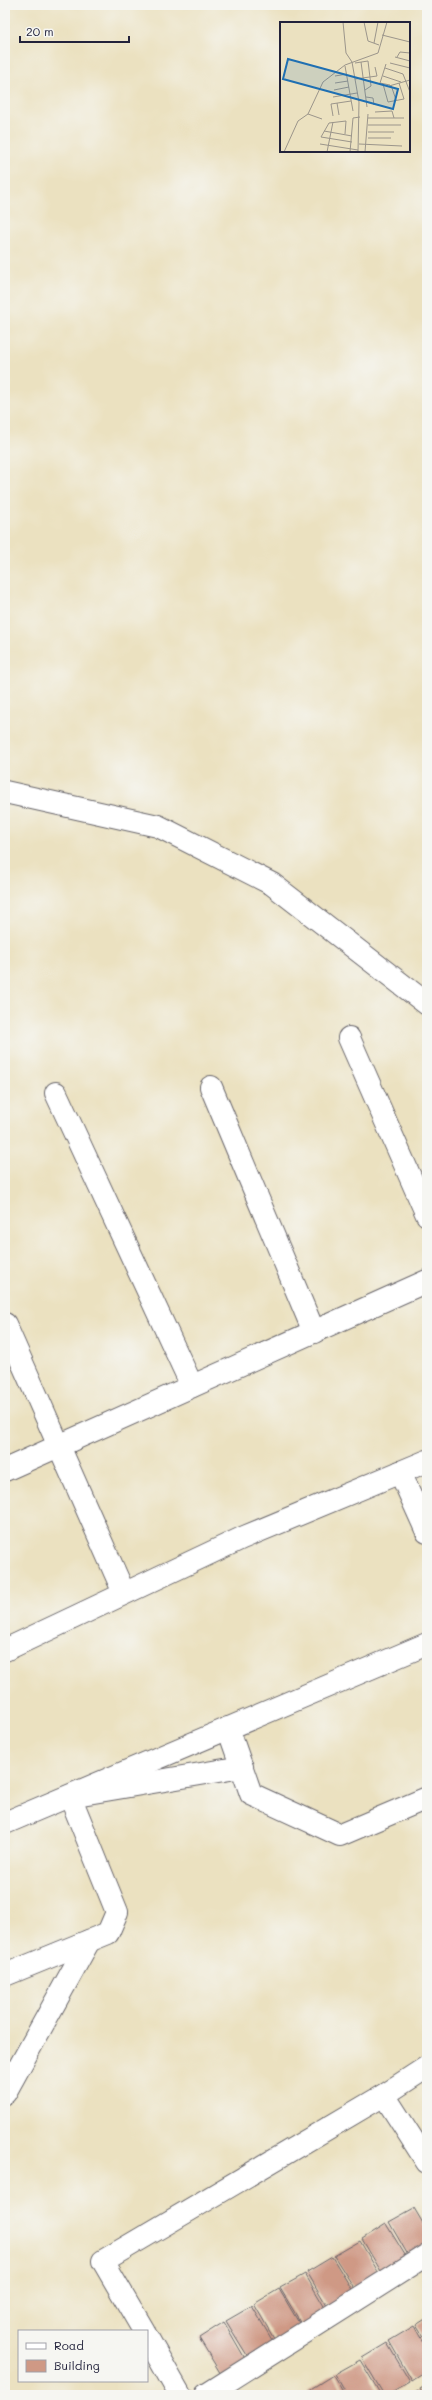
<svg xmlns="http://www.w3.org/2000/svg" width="432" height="2400" font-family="Mali,sans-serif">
<rect width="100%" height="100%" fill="#f6f6f2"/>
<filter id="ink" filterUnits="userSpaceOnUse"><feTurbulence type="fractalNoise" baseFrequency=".025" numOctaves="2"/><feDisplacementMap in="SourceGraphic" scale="8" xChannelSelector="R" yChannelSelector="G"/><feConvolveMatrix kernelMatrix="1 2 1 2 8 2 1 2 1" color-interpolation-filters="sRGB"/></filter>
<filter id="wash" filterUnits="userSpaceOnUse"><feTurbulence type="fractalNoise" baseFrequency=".012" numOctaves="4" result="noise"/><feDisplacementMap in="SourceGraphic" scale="16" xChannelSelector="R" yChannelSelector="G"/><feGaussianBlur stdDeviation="0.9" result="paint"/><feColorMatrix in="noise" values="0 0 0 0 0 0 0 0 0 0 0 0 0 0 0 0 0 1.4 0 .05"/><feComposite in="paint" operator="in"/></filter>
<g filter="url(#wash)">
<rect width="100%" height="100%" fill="#ebe1c0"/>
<g id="blocks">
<g fill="#cf9985">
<polygon points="414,2208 427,2230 427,2253 412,2262 389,2222"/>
<polygon points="386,2224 410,2263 385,2278 362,2239"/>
<polygon points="360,2241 383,2280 358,2294 334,2256"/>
<polygon points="332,2257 356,2296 330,2311 307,2272"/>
<polygon points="305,2274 328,2313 304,2328 280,2288"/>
<polygon points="279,2289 302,2328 277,2344 254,2304"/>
<polygon points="252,2306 275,2345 250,2360 226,2321"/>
<polygon points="427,2318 427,2343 416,2325"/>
<polygon points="224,2322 247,2362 222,2376 199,2338"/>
<polygon points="414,2326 427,2349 427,2371 412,2381 389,2341"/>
<polygon points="387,2343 410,2382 388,2395 384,2395 362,2358"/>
<polygon points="360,2360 381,2395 347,2395 335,2374"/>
<polygon points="333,2375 345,2395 311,2395 309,2390"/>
<polygon points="427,2385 427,2395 423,2395 420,2389"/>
<polygon points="418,2391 421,2395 411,2395"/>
</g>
</g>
</g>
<g filter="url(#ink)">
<use href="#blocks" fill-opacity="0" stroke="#68656a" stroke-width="1"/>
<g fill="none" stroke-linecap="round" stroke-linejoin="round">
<defs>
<g id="street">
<polyline points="5,792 158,826 272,884 427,1004"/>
<polyline points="349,1038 427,1215"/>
<polyline points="211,1087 314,1332"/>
<polyline points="56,1093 192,1386"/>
<polyline points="5,1324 124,1593"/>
<polyline points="5,1470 427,1281"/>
<polyline points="400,1472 427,1532"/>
<polyline points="5,1650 242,1538 427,1461"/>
<polyline points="228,1728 251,1794 340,1835 427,1798"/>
<polyline points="5,1823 427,1644"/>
<polyline points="5,1975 108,1933 117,1912 70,1796 242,1767"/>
<polyline points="5,2093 89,1941"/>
<polyline points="384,2095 427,2162"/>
<polyline points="144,2331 103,2261 384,2095 427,2067"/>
<polyline points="147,2337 180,2395"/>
<polyline points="206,2395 427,2255"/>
</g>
</defs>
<use href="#street" stroke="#68656a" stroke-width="24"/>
<use href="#street" stroke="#fff" stroke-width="22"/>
</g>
</g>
<g transform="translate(280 22)">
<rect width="130" height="130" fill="#ebe1c0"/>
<path fill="none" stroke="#9b958b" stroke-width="1" d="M63,0l3,31 6,9 7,40 -1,50M84,0l4,19 11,4M102,13l28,7M94,21l4,-21M115,35l15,4M117,35l3,-5 10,1M81,40l6,45M75,41l13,-2 3,25 -6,4M110,41l20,5M106,42l-6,19 10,2M65,44l8,45M105,46l18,6 7,18M55,54l12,-2M103,54l18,6M75,57l22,-3 -2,-9M55,61l13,-2M103,62l5,18 16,-3 -5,-16M111,63l5,15M109,64l21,-6M54,68l15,-3M53,75l24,-4M86,75l7,1 1,7M57,81l2,12M95,90l17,-1 2,7M28,92l14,5M53,94l-2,-12 20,-3M88,96h36M88,103h33M44,109l28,5M88,110h26M65,112l1,-13 -17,2 -8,14 31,5M88,116h23M40,122l38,6M79,122l43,2M4,130l14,-31 10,-7 15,-32 22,-17 33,-12 9,-31M47,130l6,-30M70,130l3,-34 7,-1M85,130l3,-38"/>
<path fill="#1f6fb2" fill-opacity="0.15" stroke="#1f6fb2" stroke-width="2" d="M8,37l110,30 -5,20 -110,-30z"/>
<rect width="130" height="130" fill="none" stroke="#22223b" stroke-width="2"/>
</g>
<rect width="432" height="2400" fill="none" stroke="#f6f6f2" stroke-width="20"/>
<rect x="18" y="2330" width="130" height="52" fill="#f6f6f2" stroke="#a1a1a9"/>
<rect x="26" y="2343" width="20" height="6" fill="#ffffff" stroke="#a1a1a9"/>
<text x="54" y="2350" font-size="12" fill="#22223b">Road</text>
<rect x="26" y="2360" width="20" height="12" fill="#cf9985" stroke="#a1a1a9"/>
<text x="54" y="2370" font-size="12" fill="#22223b">Building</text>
<path d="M20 36v6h109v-6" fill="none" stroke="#22223b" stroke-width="2"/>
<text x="26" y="36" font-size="12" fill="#22223b" stroke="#f6f6f2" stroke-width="3" paint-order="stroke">20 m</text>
</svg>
